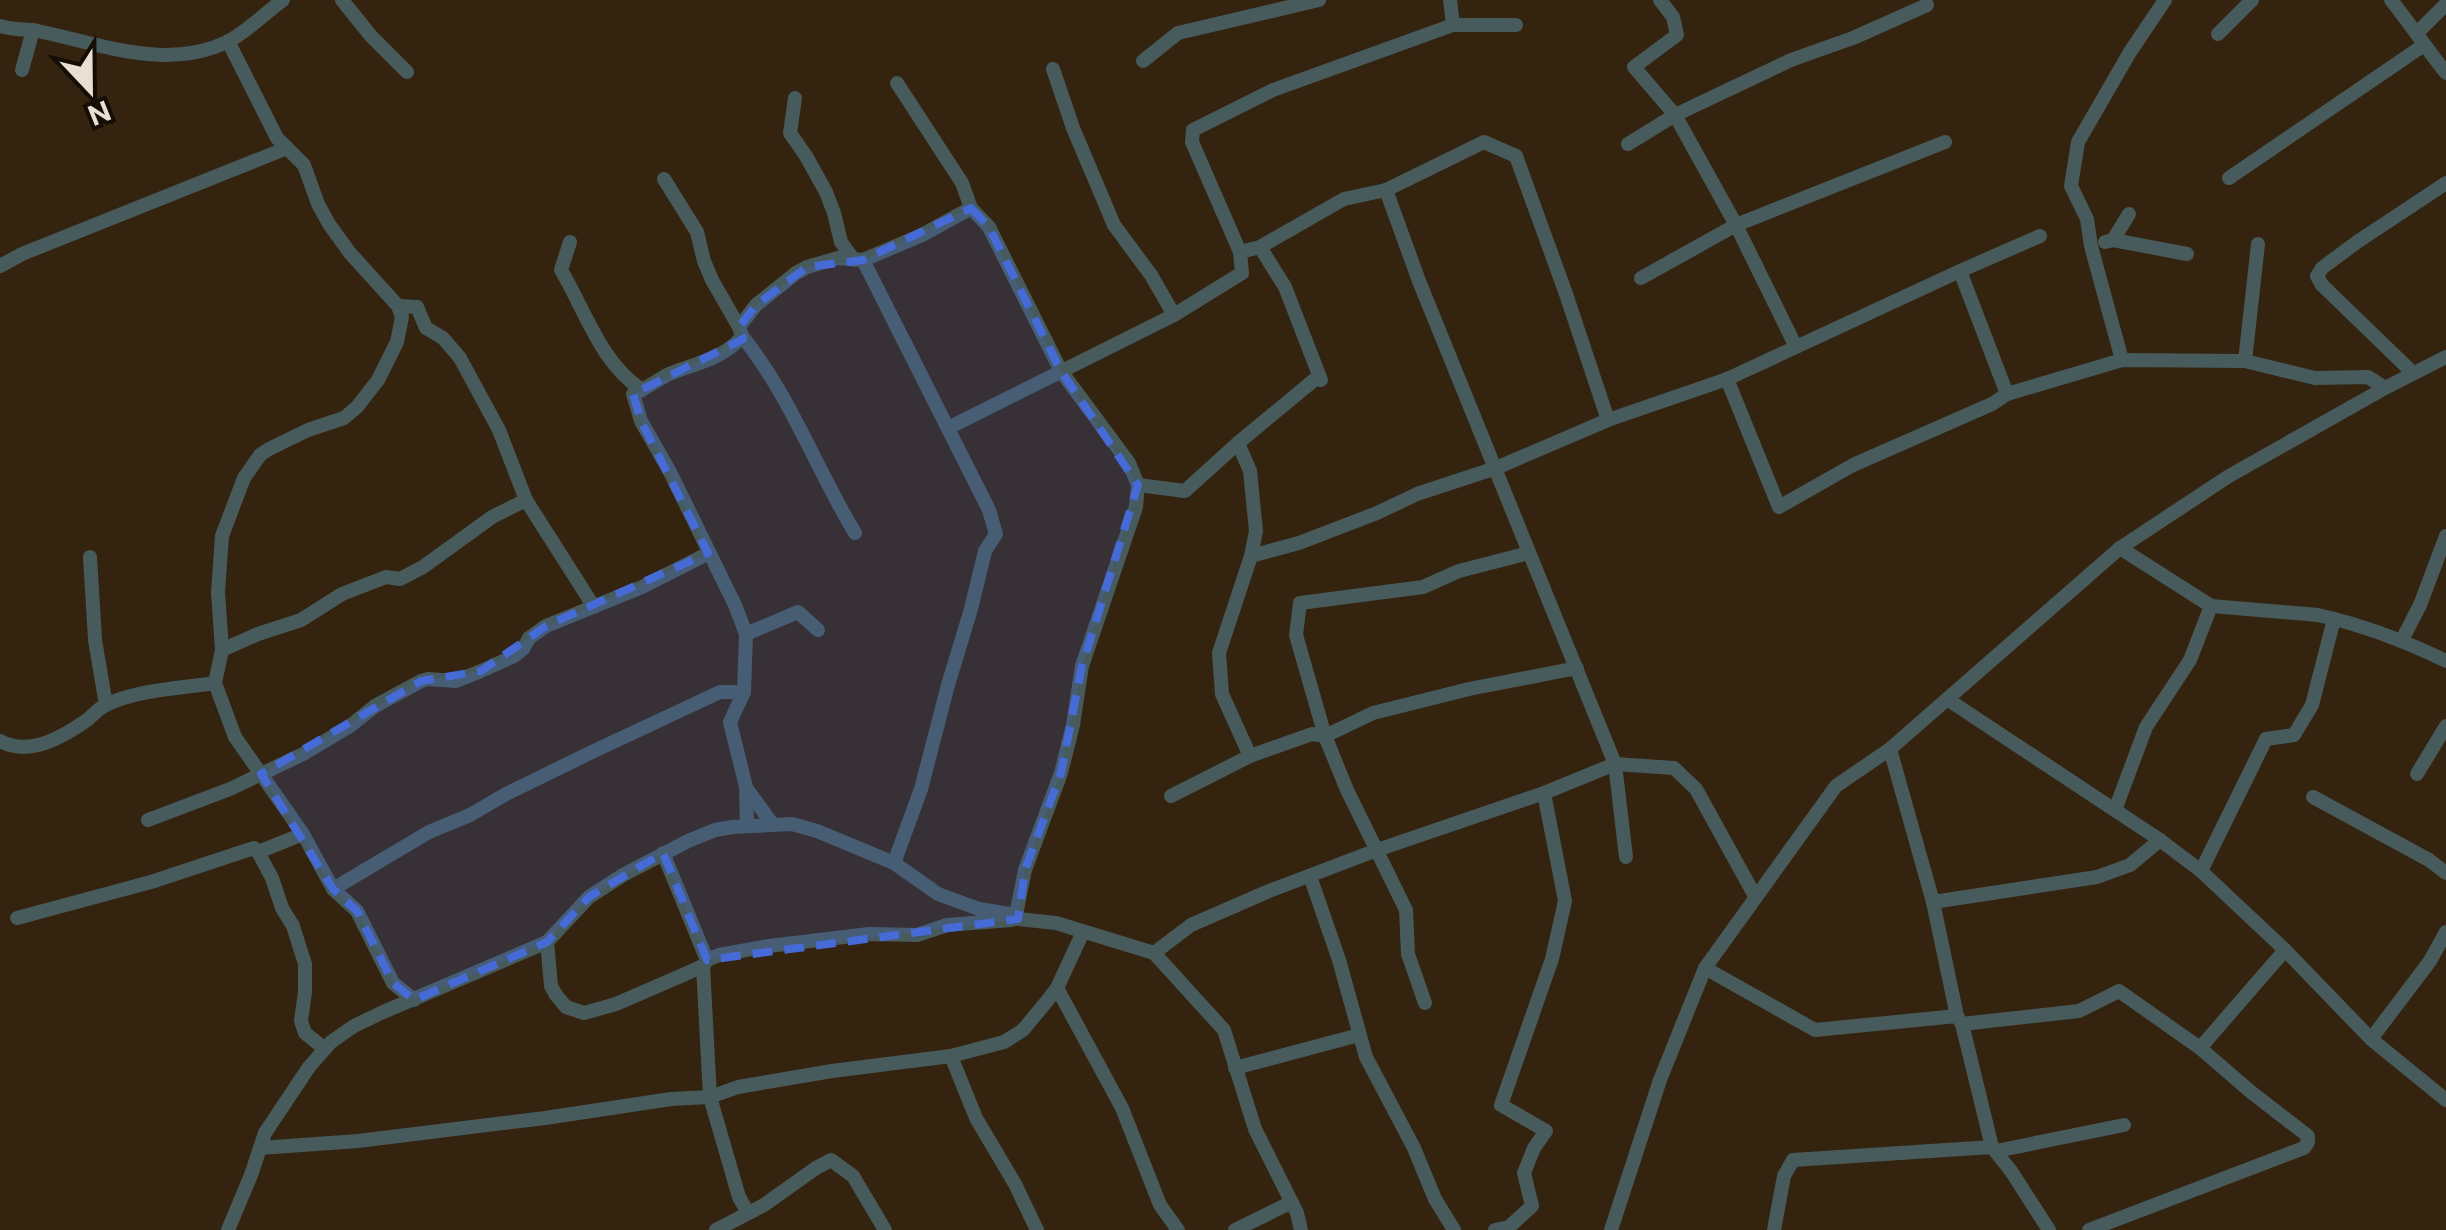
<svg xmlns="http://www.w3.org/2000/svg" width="2446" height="1230" font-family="'Public Sans',sans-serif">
<rect width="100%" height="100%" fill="#34230f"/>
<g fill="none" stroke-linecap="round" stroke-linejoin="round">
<g stroke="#475b5c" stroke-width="14">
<polyline points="342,0 371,36 407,72"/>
<polyline points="1450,0 1453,25"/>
<polyline points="1660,0 1673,17 1677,35 1634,67 1675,115 1736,225 1796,347"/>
<path d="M2391,0c19,24 36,49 55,73"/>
<path d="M0,26c13,4 25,3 38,5 62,13 128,40 189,11 20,-10 38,-29 56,-42"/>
<polyline points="2418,32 2446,4"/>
<polyline points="2218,34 2252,0"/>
<polyline points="228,41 277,138 304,165 318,204 329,224 350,253 398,306 402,317 397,342 378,380 357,407 344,418 308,430 269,449 260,455 244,478 222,536 218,592 222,650 215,683 235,737 303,834 333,889 357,911 393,983 414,1000"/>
<polyline points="1143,61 1178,33 1319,0"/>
<polyline points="1053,69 1073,128 1114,225 1151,275 1174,315"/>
<polyline points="22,70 33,30"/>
<polyline points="897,83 962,183 971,208 989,227 1061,371 1129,463 1138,485 1136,507 1082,666 1073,725 1061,773 1025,870 1016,915"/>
<polyline points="795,98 790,133 806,156 826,192 834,213 841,242 854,260"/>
<polyline points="1628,144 1675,115 1791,60 1853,38 1927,5"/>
<polyline points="2229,178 2424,45"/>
<path d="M664,179l33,53 7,29 8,19 27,47 3,9c49,61 73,131 113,197"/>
<polyline points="1386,190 1419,281 1615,764 1626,857"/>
<polyline points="2113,240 2187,254"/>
<path d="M570,242l-9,28c25,42 39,92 81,120"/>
<polyline points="2105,242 2113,240 2129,214"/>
<polyline points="1260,247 1285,287 1321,380"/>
<polyline points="1240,252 1192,142 1193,130 1273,90 1453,25 1516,25"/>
<polyline points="863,260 989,510 996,534 985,551 971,609 948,685 921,789 894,863"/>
<polyline points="0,266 22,254 287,148"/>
<polyline points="1960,271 2007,394"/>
<polyline points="1641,278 1736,225 1945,142"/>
<polyline points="398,306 417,307 426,328 443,338 460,358 499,430 526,500 594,607"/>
<polyline points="739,327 756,305 796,273 807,267 838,258 863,260 922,235 971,208"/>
<path d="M742,336c-16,22 -49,28 -73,38 -12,6 -23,15 -36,20l8,27 29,51 65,133 11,29 -2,58 -14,30 16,65 1,39"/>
<polyline points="2122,360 2091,246 2087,219 2071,186 2078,142 2130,52 2165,0"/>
<polyline points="2245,361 2258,244"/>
<polyline points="2413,373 2322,285 2317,276 2322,268 2357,242 2446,183"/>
<polyline points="1727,379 1779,507 1853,465 1992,404 2007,394 2122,360 2245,361 2315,378 2368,377 2385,388"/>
<polyline points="948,428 1174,315 1242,273 1240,252 1260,247 1344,199 1386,190 1484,142 1516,156 1566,294 1608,420"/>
<polyline points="1138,485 1185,491 1238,443"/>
<path d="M2120,548l91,58 107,9c45,10 87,26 128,46"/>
<polyline points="1251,556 1299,543 1377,513 1417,494 1496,468 1608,420 1727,379 1960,271 2040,236"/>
<polyline points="90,557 95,640 106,705"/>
<polyline points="746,634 798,612 818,630"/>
<polyline points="2402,640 2420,605 2446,536"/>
<polyline points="222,650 258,634 301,620 342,594 386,577 400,579 423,567 492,517 526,500"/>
<polyline points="1947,699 2160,840 2201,871 2285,950 2371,1039 2446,1100"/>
<path d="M0,741c29,16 63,-4 87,-21 6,-5 12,-12 19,-15 29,-15 76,-17 109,-22"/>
<polyline points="1890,749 1933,902 1957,1016 1962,1024 1992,1147 2011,1171 2049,1230"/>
<polyline points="1250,756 1222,694 1219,653 1251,556 1256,531 1250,471 1238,443 1319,376"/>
<polyline points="2417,774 2446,726"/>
<polyline points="747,789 773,825"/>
<polyline points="1171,796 1250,756 1312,734 1325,736 1373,713 1469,689 1577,668"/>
<polyline points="2313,797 2429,860 2446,873"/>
<polyline points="2115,810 2146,727 2190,660 2211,606"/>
<polyline points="148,820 230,789 303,754 350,726 375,706 421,681 428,679 456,681 481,671 514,656 523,649 529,638 546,626 642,587 709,553"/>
<polyline points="258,852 272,878 282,908 293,926 305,964 305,992 301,1021 305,1033 325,1049"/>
<polyline points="663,853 707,960"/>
<polyline points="2201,871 2266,739 2294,735 2312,705 2334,619"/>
<polyline points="1310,876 1339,960 1366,1057 1414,1148 1435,1199 1454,1230"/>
<polyline points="333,889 429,832 470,815 506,794 594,751 720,692 744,692"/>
<polyline points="1933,902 2097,877 2130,865 2160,840"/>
<polyline points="17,918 151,882 254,848 258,852 303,834"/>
<polyline points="547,942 551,986 556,995 566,1007 584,1013 616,1004 683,975 703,966 707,960 719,955 769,946 869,934 917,935 947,925 1012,920"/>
<polyline points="1154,953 1191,925 1269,891 1377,850 1544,793 1615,764 1674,768 1696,789 1755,896"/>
<polyline points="703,966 710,1097 739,1197 748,1213"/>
<polyline points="1705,968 1815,1030 1957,1016"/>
<polyline points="1057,988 1122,1108 1160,1205 1178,1230"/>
<polyline points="1425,1003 1408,954 1406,910 1347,790 1325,736 1296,635 1300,603 1423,587 1459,571 1529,553"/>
<polyline points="1962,1024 2079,1011 2119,991 2200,1048 2251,1092 2308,1136 2308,1142 2304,1148 2089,1230"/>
<polyline points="2371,1039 2430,961 2446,932"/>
<polyline points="2200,1048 2285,950"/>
<polyline points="951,1056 976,1118 1015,1184 1037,1230"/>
<polyline points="1235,1068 1359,1035"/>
<polyline points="260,1148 358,1141 545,1118 671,1099 710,1097 738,1087 832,1071 951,1056 1004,1042 1023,1030 1047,1001 1057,988 1083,932"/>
<polyline points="1996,1151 2124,1125"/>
<polyline points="228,1230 251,1175 265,1133 309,1067 331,1042 354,1026 381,1013 547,942 589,897 623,875 688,841 715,830 732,827 792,824 817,831 894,863 938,894 979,909 1016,915 1018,919 1056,923 1154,953 1224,1030 1255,1129 1297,1213 1301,1230"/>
<polyline points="716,1230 764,1205 816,1168 831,1160 853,1176 885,1230"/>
<polyline points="1235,1230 1290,1203"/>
<polyline points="1495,1230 1509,1227 1532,1206 1524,1173 1534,1148 1546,1131 1501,1105 1552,959 1565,901 1544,793"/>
<polyline points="1611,1230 1660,1080 1705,968 1836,786 1890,749 2120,548 2229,476 2385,388 2446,357"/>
<polyline points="1774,1230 1784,1176 1793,1160 1992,1147"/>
</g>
</g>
<path fill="#466bd7" fill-opacity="0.2" stroke="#466bd7" stroke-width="8" stroke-dasharray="20 12" stroke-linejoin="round" d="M971,208l18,19 72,144 77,114 -56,181 -21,107 -36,97 -7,49 -311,41 -44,-107 -74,44 -42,45 -133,58 -21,-17 -36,-72 -24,-22 -72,-115 160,-93 60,-10 65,-45 162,-73 -67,-132 -8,-27 110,-55 -4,-12 17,-22 51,-38 56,-7z"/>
<g transform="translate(90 90) rotate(158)" stroke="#150e06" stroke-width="8" paint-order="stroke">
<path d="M0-8L18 38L0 25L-18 38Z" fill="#eadfd3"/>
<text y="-15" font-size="28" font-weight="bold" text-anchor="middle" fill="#eadfd3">N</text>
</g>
</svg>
